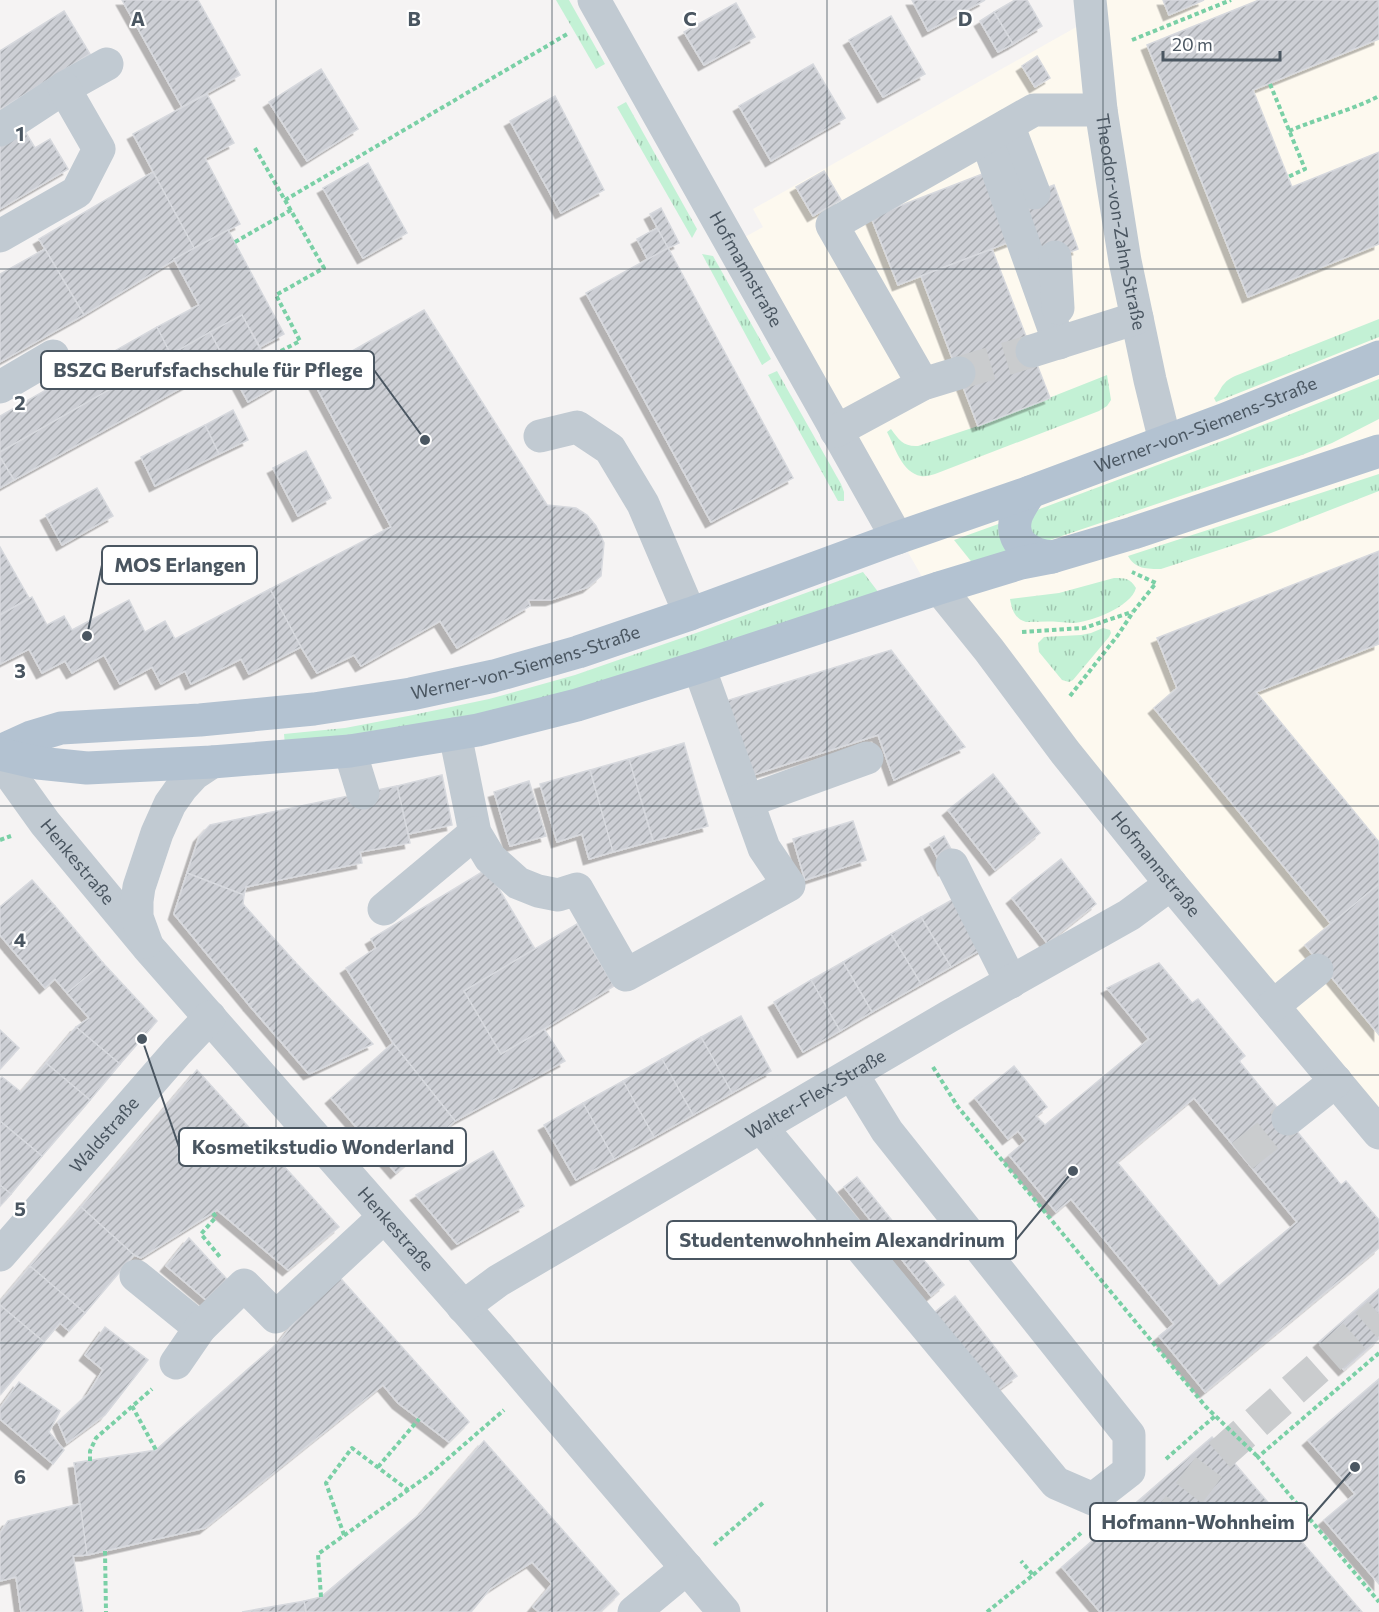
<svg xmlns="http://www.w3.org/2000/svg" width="1379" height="1612" font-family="Commissioner,sans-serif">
<defs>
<pattern id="grass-tufts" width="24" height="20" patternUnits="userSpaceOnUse" patternTransform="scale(1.5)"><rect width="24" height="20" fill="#c3f1d5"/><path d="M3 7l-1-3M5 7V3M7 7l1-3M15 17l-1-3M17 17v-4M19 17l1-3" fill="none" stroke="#a0c6b0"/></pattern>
<pattern id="building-hatch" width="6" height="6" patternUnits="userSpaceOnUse" patternTransform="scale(1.5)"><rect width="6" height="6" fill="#cdcfd5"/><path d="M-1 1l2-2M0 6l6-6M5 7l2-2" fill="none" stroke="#a8abb0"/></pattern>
<filter id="shadow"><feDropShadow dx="-5.5" dy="5.5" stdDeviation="0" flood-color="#0004"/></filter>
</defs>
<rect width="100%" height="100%" fill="#f5f3f3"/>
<polygon fill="#fdf9ef" points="1087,0 1379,0 1379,1136 933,596 732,244 763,227 753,209 1087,21"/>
<g fill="url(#grass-tufts)">
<polygon points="556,0 569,0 605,64 596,69"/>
<polygon points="626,102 697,229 692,238 617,107"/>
<polygon points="702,254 713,256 771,359 762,365"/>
<path d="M1379,319v18l-163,65 -2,-4c5,-4 6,-10 10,-14 3,-4 7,-6 11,-8z"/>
<polygon points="777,371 841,484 844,492 844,501 838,501 768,375"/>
<path d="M1107,375l4,25 -4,6 -8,5 -164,63c-4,1 -10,3 -14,2 -19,-3 -26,-29 -34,-44l4,-3c8,11 13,18 27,17l60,-20z"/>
<polygon points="1379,379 1379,419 1332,443 1302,455 1038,544 1030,537 1029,513 1230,438"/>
<path d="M1379,474v17l-108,42 -110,36c-14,0 -26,0 -33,-13z"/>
<polygon points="1004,522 1014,551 974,565 954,540"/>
<polygon points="863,572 882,597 494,714 285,745 284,734 345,728 408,716 489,699 575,675 699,632"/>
<path d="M1114,578c11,0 16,0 22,10 -5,19 -45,34 -63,35 -5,0 -9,-1 -14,-1 -11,-1 -22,0 -33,0 -11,-3 -14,-12 -16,-23l49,-6z"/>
<polygon points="1103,628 1110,630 1111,633 1109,637 1073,680 1069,682 1062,680 1039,652 1038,643 1044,637 1081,635 1091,633"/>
</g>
<g fill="url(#building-hatch)" stroke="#d7d9de" stroke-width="1.5" fill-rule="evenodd" filter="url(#shadow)">
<polygon points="122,0 198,0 240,75 182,107"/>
<polygon points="912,0 985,0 928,31"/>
<polygon points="1015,0 1027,0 1042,26 1013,44 994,12"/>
<polygon points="1163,0 1204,0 1169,15"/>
<polygon points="1259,0 1379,0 1379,39 1253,90 1292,187 1379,152 1379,244 1248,297 1147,45"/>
<polygon points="736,3 755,37 704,65 684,32"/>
<polygon points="64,11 90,54 0,110 0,51"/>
<polygon points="994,12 1013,44 998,52 980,21"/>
<polygon points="891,16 925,74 883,97 849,40"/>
<polygon points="1037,56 1050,78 1035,87 1022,66"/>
<polygon points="813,64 845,118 771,161 739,106"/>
<polygon points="321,69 358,129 307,161 269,102"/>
<polygon points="207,94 234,143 205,158 240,224 194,248 133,134"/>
<polygon points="555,96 604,190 561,213 510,121"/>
<polygon points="23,128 35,148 50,139 68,169 0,209 0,142"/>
<polygon points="368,163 407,233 363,258 323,188"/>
<polygon points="824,171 841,200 813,216 796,187"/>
<polygon points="153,172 194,248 84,315 39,239"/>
<polygon points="985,173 1012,241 898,285 871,217"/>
<polygon points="1054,185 1078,249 1038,264 1014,200"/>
<polygon points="661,208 679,243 668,248 650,214"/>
<polygon points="657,228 668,248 648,260 637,239"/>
<polygon points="228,230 284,334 260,347 242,315 171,355 157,327 199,305 174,259"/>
<polygon points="668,248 793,478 711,522 586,293"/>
<polygon points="45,249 84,315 0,362 0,274"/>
<polygon points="992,249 1050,398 978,426 921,276"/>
<polygon points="424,310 547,505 576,508 587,515 596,526 604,543 601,576 588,587 551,600 528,600 530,606 457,648 440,621 361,666 354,655 317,673 301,647 270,589 391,527 310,375"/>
<polygon points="242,315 279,384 248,402 210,332"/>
<polygon points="157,327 171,355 0,452 0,416"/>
<polygon points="210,332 226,363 14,480 0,457 0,452"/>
<polygon points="233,410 248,440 219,454 205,425"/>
<polygon points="205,425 219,454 155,486 141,457"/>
<polygon points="306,451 331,498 298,516 273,468"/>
<polygon points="0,457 14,480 0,488"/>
<polygon points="97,488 113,516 62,545 46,515"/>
<polygon points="0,547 29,598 0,615"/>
<polygon points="1379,551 1379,644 1256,692 1379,842 1379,884 1331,924 1154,708 1177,688 1157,638"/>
<polygon points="270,589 301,647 249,674 241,659 191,684 185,671 161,684 152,667 120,684 104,655 72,673 65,661 42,673 29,649 0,664 0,615 32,597 47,625 64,616 72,630 129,600 145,632 165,621 175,639"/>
<polygon points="891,650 965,747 894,780 878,735 750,776 726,701"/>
<polygon points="684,743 708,826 653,841 629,759"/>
<polygon points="629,759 653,841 613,852 590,770"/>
<polygon points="590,770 613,852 589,859 582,834 557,842 540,784"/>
<polygon points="993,774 1040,833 995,870 948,810"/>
<polygon points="442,775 452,825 408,834 397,786"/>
<polygon points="529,781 546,836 510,846 494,792"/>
<polygon points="397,786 410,843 360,852 362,863 246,887 244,895 187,873 199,837 210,825"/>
<polygon points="853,821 866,860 805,880 793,839"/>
<polygon points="944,836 958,862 944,870 930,844"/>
<polygon points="1061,859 1096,904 1047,943 1012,898"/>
<polygon points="487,869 535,949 464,991 501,1054 544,1029 565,1061 455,1121 393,1043 346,968 376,948 371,939"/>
<polygon points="187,873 244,895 243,904 295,962 249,1005 174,914"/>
<polygon points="32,880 55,906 10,947 0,935 0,907"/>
<polygon points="1379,884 1379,1035 1305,945"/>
<polygon points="959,896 987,946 951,967 921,917"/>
<polygon points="55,906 103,963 67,993 55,979 45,988 10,947"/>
<polygon points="921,917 951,967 921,984 891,934"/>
<polygon points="577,924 614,986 544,1029 501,1054 464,991"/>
<polygon points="891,934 921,984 872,1012 843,962"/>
<polygon points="295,962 373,1044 309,1074 249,1005"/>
<polygon points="843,962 872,1012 840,1031 811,980"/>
<polygon points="103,963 157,1021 120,1064 76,1027 89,1018 67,993"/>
<path d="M1159,963l33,40 6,-4 47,57 -6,5 102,124 5,-4 33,39v28l-174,144 -46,-56 15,-12 -103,-125 -15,13 -47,-57 17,-14 -8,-10 -10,8 -33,-41 39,-32 33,41 -11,9 9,9 104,-86 -42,-51zM1194,1098l103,124 -78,64 -102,-124z"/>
<polygon points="811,980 840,1031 803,1052 774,1002"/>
<polygon points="741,1016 771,1071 732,1093 701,1037"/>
<polygon points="76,1027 120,1064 90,1100 46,1063"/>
<polygon points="0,1030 19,1048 0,1069"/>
<polygon points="701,1037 732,1093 693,1115 662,1059"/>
<polygon points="393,1043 455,1121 396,1173 331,1098"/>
<polygon points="662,1059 693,1115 654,1137 623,1081"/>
<polygon points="46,1063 90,1100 42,1156 0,1121 0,1079 2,1077 21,1092"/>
<polygon points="197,1070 339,1227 288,1270 217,1210 141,1258 134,1255 81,1207"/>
<polygon points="623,1081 654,1137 614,1159 583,1103"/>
<polygon points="583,1103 614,1159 576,1180 544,1125"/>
<polygon points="0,1121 42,1156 11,1194 0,1185"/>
<polygon points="493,1151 524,1206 457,1244 416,1195"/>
<polygon points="857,1177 944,1285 931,1296 844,1187"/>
<polygon points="0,1185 11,1194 0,1206"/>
<polygon points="81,1207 134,1255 85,1313 30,1266"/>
<polygon points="189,1238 235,1288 212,1305 166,1266"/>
<polygon points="30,1266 85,1313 69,1331 60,1323 44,1342 0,1305 0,1302"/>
<polygon points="334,1271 469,1422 449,1442 398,1403 383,1385 205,1528 87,1555 74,1463 156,1450 279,1342"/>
<polygon points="1379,1289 1379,1339 1344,1370 1319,1342"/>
<polygon points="955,1296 1017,1376 991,1395 930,1316"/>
<polygon points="0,1305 44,1342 1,1394 0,1393"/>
<polygon points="105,1327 148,1360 105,1415 67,1443 58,1422 88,1394 103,1370 85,1355"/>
<polygon points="1379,1379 1379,1584 1324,1520 1355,1494 1308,1440"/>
<polygon points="19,1382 60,1411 49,1432 64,1450 53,1464 0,1419 0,1408"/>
<polygon points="1212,1437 1362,1612 1100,1612 1062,1567"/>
<polygon points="484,1441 619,1594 600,1612 539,1612 533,1607 552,1584 532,1562 490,1589 471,1612 306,1612 304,1601 321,1597 421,1513"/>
<polygon points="80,1504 87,1555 73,1556 83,1612 21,1612 16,1577 0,1581 0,1533 8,1521"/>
<polygon points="304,1601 306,1612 242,1612"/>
</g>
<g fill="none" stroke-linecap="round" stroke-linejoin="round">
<g stroke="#caccce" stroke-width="33" stroke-dasharray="33 16" stroke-linecap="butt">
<polyline points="959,373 1032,351"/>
<polyline points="1242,1156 1288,1119"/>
<polyline points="1159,1532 1215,1459 1379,1314"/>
</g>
<g stroke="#7ad0a6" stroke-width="4" stroke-dasharray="4.5 3" stroke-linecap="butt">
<polyline points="1132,40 1231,0"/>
<polyline points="1270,84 1305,169 1288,177"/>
<path d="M1289,131c30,-13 61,-20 90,-35"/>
<polyline points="255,148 324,268 276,295 300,341 266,359"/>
<polyline points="285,200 569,33"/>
<polyline points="235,242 291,210"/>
<polyline points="1022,632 1084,628 1132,612"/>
<polyline points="1070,696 1118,635 1133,612 1156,583 1132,572"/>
<polyline points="0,840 11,836"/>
<polyline points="933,1067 958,1107 1206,1407 1258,1457"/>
<polyline points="213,1213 216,1217 201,1234 220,1257"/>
<polyline points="1379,1353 1258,1457 1379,1602"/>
<polyline points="132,1406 156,1450"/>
<polyline points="1166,1459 1215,1416"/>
<polyline points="90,1461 90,1451 96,1438 152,1389"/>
<polyline points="378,1467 419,1419"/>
<polyline points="344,1535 326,1483 352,1448 408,1490"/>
<polyline points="714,1545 764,1502"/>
<polyline points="105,1551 106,1612"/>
<polyline points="1033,1575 1081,1533"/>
<polyline points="321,1597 318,1554 429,1475 504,1410"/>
<polyline points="987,1612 1033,1575 1021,1561"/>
</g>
<g stroke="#c1cad2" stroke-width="33">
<path id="s1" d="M594,0l303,538"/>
<path id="s2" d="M1090,0l11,110 24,151 25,119 15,61"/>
<polyline points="1008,125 1034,193"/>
<polyline points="0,130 64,88 107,64"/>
<polyline points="986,138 1059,343"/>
<polyline points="0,236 77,192 99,149 64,88"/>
<polyline points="1055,257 1058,308"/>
<polyline points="1032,351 1137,318"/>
<polyline points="923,384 832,225 1034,110 1101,110"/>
<polyline points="0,387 53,356"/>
<polyline points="836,431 923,384 959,373"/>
<polyline points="540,436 577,427 610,449 643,504 690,614"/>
<path id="s3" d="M939,588l50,62 76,102 106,132 208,249"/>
<polyline points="455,734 475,833 490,858 518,883 538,891 558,895 577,889 626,975 789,885 764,848 699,667"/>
<polyline points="350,751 363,793"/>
<path id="s4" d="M0,760l45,63 102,123 351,400 226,266"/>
<polyline points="748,801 867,758"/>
<polyline points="952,865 1011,982"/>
<polyline points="384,909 475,833"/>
<polyline points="146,942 137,917 137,901 139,887 157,833 170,804 182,787 194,774 212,762"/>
<polyline points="1273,1006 1317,970"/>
<polyline points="1288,1119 1336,1081"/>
<polyline points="761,1127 1056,1483 1093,1499 1129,1471 1129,1435 887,1131 852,1074"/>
<path id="s5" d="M0,1255l177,-203 33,-35"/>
<polyline points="136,1276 200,1328"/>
<path id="s6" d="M463,1307l35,-26 450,-264 181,-102 42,-31"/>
<polyline points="176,1363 200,1328 244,1285 276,1317 384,1217"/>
<polyline points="634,1612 687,1568"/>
</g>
<g stroke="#b3c2d1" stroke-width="33">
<path d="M1030,492c-5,8 -11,16 -14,25 -7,26 14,38 36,40"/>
<path id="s7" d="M0,751l31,-14 30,-9 139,-8 114,-11 97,-15 83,-18 84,-24 112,-38 207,-76 133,-46 193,-72 156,-63"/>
<polyline points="0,754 38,763 87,768 212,762 350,751 478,730 577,705 699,667 939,588 1021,563 1052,557 1133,533 1379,451"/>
</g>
</g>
<path fill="none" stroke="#4a5661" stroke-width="1.5" stroke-opacity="0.55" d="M276,0v1612M552,0v1612M827,0v1612M1103,0v1612M0,269h1379M0,537h1379M0,806h1379M0,1075h1379M0,1343h1379"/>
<g text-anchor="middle" stroke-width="4.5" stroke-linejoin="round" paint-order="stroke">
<g font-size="18" fill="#4a5661" stroke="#fff">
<text dy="6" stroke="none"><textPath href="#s2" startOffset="224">Theodor-von-Zahn-Straße</textPath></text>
<text dy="6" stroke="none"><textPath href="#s1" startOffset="309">Hofmannstraße</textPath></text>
<text dy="6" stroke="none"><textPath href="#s7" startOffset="1257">Werner-von-Siemens-Straße</textPath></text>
<text dy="6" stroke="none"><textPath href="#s7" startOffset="536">Werner-von-Siemens-Straße</textPath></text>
<text dy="6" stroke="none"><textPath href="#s4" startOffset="128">Henkestraße</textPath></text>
<text dy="6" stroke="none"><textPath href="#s3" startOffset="351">Hofmannstraße</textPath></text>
<text dy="6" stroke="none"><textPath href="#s6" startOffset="412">Walter-Flex-Straße</textPath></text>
<text dy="6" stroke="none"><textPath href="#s5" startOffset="159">Waldstraße</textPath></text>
<text dy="6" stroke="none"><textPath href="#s4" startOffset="614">Henkestraße</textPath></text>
</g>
</g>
<g font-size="20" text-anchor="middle" font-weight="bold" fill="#4a5661" stroke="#fff" stroke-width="4.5" stroke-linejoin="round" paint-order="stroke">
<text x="138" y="26">A</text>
<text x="414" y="26">B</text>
<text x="690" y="26">C</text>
<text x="965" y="26">D</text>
<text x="20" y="141">1</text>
<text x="20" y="410">2</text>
<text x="20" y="678">3</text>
<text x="20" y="947">4</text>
<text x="20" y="1216">5</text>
<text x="20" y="1484">6</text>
</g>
<path fill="none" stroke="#4a5661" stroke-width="2" d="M425 440L374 370M87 636L102 565M142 1039L179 1147M1073 1171L1016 1240M1355 1467L1307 1522"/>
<g fill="#4a5661" stroke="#fff" stroke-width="2">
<circle cx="425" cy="440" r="6"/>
<circle cx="87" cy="636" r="6"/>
<circle cx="142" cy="1039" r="6"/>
<circle cx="1073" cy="1171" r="6"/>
<circle cx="1355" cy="1467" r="6"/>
</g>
<g fill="#fff" stroke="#4a5661" stroke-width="2">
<rect x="41" y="351" width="333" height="38" rx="6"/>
<rect x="102" y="546" width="155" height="38" rx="6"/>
<rect x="179" y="1128" width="287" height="38" rx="6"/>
<rect x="667" y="1221" width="349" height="38" rx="6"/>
<rect x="1090" y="1503" width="217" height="38" rx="6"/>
</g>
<g font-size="20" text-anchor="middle" font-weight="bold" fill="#4a5661">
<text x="208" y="377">BSZG Berufsfachschule für Pflege</text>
<text x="180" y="572">MOS Erlangen</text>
<text x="323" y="1154">Kosmetikstudio Wonderland</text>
<text x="842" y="1247">Studentenwohnheim Alexandrinum</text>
<text x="1198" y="1529">Hofmann-Wohnheim</text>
</g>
<path d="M1163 51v9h117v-9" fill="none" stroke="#4a5661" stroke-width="3"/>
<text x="1172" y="51" font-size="18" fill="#4a5661" stroke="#ffffff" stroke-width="4.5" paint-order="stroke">20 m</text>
</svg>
